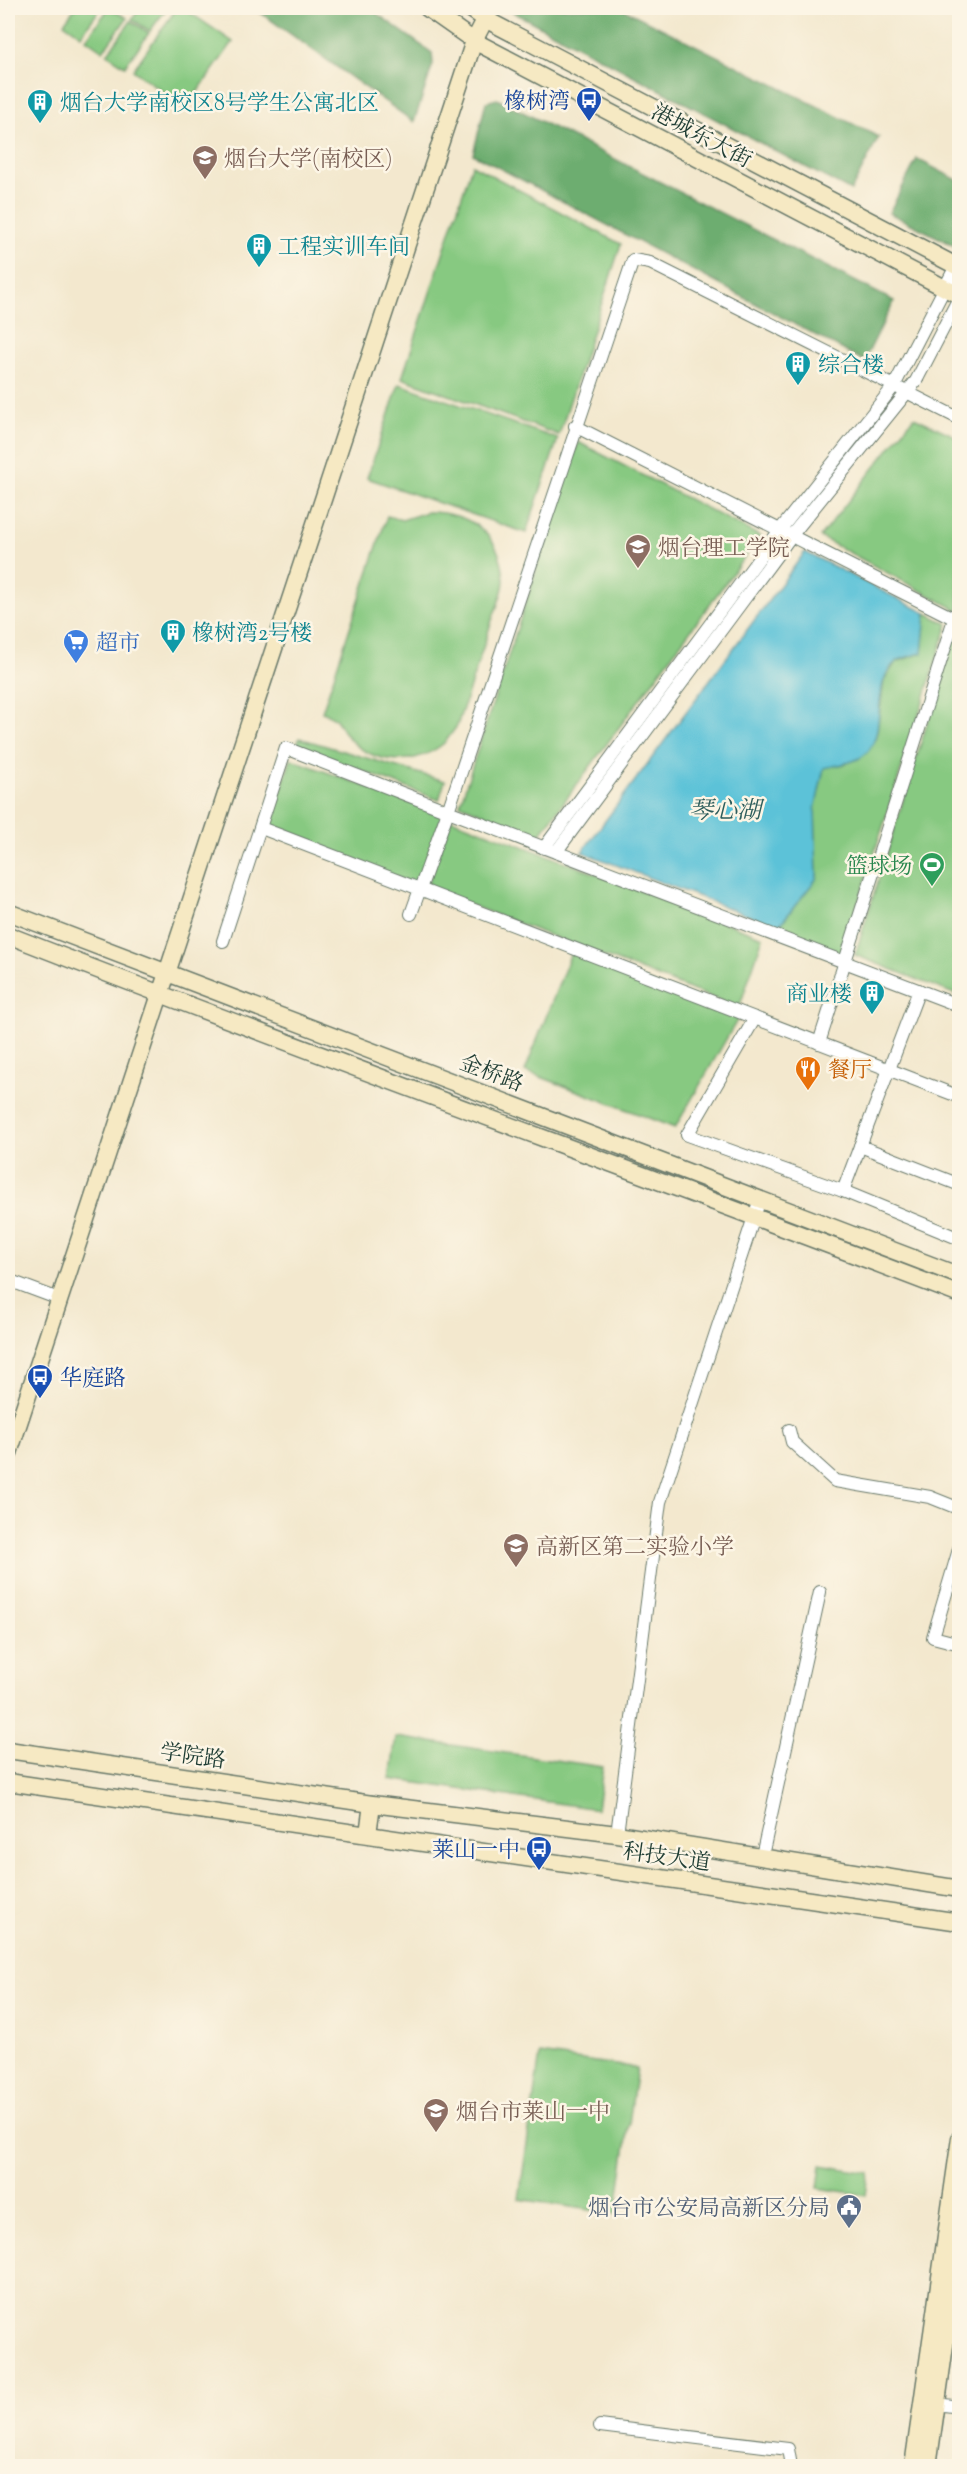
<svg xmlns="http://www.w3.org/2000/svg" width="967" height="2474" font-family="'Sorts Mill Goudy','Noto Serif SC',serif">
<rect width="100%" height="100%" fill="#fcf5e5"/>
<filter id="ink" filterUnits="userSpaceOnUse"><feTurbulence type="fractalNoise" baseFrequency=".0167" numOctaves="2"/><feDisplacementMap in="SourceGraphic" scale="12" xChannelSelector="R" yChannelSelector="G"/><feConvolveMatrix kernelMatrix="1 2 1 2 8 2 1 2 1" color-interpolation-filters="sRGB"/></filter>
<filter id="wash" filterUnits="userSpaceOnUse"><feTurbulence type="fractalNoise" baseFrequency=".008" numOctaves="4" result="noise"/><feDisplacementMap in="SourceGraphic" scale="24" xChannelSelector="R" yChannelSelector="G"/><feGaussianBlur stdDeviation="1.35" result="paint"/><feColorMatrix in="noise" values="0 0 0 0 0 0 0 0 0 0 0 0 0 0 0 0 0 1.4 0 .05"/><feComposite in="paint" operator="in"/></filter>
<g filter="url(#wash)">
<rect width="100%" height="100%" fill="#f3e8ce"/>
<g fill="#87c981" stroke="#53835a" stroke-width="1.5">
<polygon points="75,8 101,8 81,35 64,23"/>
<polygon points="109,8 127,18 103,51 86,39"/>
<polygon points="141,8 167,8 150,31 132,19"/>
<polygon points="177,8 183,8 233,42 186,108 133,70"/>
<polygon points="131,21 149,33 125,66 107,54"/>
<polygon points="472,165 621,244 559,435 402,378"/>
<polygon points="399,384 558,439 526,533 367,478"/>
<polygon points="914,417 959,438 959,611 820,537"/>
<polygon points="578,442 760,536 539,836 460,804"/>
<path d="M427,512c43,0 75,22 77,68 0,12 -8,28 -12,40 -11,35 -23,70 -35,106 -4,5 -9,13 -14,18 -29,23 -72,21 -96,-8 -12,-14 -5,-17 -25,-24l65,-196 15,4z"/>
<polygon points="926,613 948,624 842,954 778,927 817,878 815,809 824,767 846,764 876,739 884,680 896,662 922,653"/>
<polygon points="957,627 960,628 959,996 855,955"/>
<polygon points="299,738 445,781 439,800 297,746"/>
<polygon points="291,759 443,815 417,886 269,826"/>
<polygon points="451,819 763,937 739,1008 426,888"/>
<polygon points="571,953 739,1017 675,1128 525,1071"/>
<polygon points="396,1737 603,1767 597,1809 390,1779"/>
<polygon points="540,2054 637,2068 616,2214 519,2199"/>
<polygon points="821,2165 869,2173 866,2195 818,2188"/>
</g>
<g fill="#6dad6f" stroke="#467552" stroke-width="1.5">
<polygon points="254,8 369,8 432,53 433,64 414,122"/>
<polygon points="513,8 621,8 879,137 851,191 511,11"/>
<polygon points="497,99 894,301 864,361 473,154 486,102"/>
<polygon points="917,159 959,181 959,248 889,213"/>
</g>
<path fill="#5bc2d8" stroke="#3d8086" stroke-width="1.5" d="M805,552l121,61 -4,40c-7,2 -20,4 -26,9 -28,21 -5,79 -36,96 -11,6 -24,7 -36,10l-9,41 2,69 -39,49 -196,-75z"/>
</g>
<g filter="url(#ink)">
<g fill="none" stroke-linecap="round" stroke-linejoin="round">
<defs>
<g id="street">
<polyline points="960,419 650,263 633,260 448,811 960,1006"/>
<polyline points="575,426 959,621"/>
<polyline points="261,828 960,1097"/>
<polyline points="544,848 780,530 894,386 956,266"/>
<polyline points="556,852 791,536 916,381 960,296"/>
<polyline points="223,941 286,748 448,811 411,914"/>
<polyline points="755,1018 687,1135 843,1191 960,1239"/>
<polyline points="819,1043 954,619"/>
<polyline points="860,1146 960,1185"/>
<polyline points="843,1191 919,990"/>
<polyline points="8,1280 59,1299"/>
<polyline points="789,1430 792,1442 835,1481 930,1497 960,1509"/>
<polyline points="960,1546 933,1637 960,1644"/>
<polyline points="617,1834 660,1502 760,1199"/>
<polyline points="762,1856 820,1592"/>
<polyline points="929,2403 960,2407"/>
<polyline points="600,2426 788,2449 791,2466"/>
</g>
<g id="secondary">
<polyline points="427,8 474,41 960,296"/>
<polyline points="469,8 485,19 960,268"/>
<polyline points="8,912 960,1276"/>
<path d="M8,935c315,124 635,238 952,360"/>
<polyline points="8,1456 474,41 491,8"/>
<polyline points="8,1750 372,1804 617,1834 960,1889"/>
<polyline points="8,1782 960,1922"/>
<polyline points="368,1834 372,1804"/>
<polyline points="913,2466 960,2138"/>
<polyline points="928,2466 960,2239"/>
</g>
</defs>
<use href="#street" stroke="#69796a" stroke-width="14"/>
<use href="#secondary" stroke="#69796a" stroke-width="19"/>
<use href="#street" stroke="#fff" stroke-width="12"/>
<use href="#secondary" stroke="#f6e9c3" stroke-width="16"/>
</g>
</g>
<defs>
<symbol id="bus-pin" viewBox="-11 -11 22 30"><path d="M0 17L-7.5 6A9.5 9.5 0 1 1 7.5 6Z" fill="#1a4fb4" stroke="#fcf5e5"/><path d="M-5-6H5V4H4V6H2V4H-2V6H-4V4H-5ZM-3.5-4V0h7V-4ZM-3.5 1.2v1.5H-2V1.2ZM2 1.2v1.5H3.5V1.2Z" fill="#fff"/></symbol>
<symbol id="building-pin" viewBox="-11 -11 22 30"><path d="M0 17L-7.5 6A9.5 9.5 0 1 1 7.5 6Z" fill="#0f9aa8" stroke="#fcf5e5"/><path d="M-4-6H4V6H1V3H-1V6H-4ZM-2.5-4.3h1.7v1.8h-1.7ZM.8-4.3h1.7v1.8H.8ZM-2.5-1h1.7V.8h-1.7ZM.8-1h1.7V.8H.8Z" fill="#fff"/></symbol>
<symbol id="university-pin" viewBox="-11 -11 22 30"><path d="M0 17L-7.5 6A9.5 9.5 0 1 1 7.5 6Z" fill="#8d6e63" stroke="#fcf5e5"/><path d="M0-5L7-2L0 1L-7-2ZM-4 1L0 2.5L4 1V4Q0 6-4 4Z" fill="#fff"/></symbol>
<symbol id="supermarket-pin" viewBox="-11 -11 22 30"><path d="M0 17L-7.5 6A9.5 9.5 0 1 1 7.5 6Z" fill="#3f7fe0" stroke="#fcf5e5"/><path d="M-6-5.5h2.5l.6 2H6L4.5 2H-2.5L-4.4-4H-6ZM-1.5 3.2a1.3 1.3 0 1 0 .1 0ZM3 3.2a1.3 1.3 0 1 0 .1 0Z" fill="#fff"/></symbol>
<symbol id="stadium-pin" viewBox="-11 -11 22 30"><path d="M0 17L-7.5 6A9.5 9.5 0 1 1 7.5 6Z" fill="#2e9e5b" stroke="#fcf5e5"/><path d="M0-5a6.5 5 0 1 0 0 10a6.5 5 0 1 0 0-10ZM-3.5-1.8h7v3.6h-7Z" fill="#fff"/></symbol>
<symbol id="restaurant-pin" viewBox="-11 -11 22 30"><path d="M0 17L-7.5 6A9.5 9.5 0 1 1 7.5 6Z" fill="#e8710a" stroke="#fcf5e5"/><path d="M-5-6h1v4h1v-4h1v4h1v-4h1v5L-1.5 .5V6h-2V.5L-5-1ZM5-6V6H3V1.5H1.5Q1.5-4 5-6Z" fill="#fff"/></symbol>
<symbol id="school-pin" viewBox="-11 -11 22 30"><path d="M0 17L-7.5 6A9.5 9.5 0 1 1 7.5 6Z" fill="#8d6e63" stroke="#fcf5e5"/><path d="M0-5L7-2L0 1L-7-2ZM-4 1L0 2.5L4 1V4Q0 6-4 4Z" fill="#fff"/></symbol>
<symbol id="civic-pin" viewBox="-11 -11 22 30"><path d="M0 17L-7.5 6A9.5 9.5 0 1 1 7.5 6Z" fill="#5c6f8a" stroke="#fcf5e5"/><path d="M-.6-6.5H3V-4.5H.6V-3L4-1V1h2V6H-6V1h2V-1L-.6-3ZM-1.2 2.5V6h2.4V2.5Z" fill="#fff"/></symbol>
</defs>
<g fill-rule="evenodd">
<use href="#bus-pin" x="574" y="85" width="30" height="40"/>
<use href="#building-pin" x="25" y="87" width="30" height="40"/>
<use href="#university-pin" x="190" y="143" width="30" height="40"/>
<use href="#building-pin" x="244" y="231" width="30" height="40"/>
<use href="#building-pin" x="783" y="349" width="30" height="40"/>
<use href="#university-pin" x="623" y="532" width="30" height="40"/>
<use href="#building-pin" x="158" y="617" width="30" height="40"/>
<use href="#supermarket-pin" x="61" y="627" width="30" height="40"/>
<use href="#stadium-pin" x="917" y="850" width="30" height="40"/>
<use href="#building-pin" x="857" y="978" width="30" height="40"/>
<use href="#restaurant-pin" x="793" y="1054" width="30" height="40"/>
<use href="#bus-pin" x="25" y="1362" width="30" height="40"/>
<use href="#school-pin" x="501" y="1531" width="30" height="40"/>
<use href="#bus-pin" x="524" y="1834" width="30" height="40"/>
<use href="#school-pin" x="421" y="2096" width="30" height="40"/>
<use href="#civic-pin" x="834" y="2192" width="30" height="40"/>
</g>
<g text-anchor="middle" stroke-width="5" stroke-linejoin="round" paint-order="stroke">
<g font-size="22" fill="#164399" stroke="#fcf5e5" text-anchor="end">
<text x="570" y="108">橡树湾</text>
<text x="60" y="1385" text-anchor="start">华庭路</text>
<text x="520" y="1857">莱山一中</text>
</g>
<g font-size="22" fill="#0d838f" stroke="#fcf5e5" text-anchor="start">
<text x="60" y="110">烟台大学南校区8号学生公寓北区</text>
<text x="278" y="254">工程实训车间</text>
<text x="818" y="372">综合楼</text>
<text x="192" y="640">橡树湾2号楼</text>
<text x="852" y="1001" text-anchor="end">商业楼</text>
</g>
<g font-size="22" fill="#1f3d34" stroke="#fcf5e5">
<text transform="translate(702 135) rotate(28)" y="8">港城东大街</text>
<text transform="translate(492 1072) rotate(21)" y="8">金桥路</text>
<text transform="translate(193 1755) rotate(8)" y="8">学院路</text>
<text transform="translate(667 1856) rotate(8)" y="8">科技大道</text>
</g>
<g font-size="22" fill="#785e54" stroke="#fcf5e5" text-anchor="start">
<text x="224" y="166">烟台大学(南校区)</text>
<text x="658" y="555">烟台理工学院</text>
<text x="536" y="1554">高新区第二实验小学</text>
<text x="456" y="2119">烟台市莱山一中</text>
</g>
<g font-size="22" fill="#366cbe" stroke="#fcf5e5" text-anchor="start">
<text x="96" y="650">超市</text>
</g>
<g font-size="22" fill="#27864d" stroke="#fcf5e5" text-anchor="end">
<text x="912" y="873">篮球场</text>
</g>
<g font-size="22" fill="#c56008" stroke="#fcf5e5" text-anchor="start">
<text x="828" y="1077">餐厅</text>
</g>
<g font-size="22" fill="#4e5e75" stroke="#fcf5e5" text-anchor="end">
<text x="830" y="2215">烟台市公安局高新区分局</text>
</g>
<g font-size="24" font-style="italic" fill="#2e5e5d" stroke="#fcf5e5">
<text x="725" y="818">琴心湖</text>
</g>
</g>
<rect width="967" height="2474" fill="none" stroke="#fcf5e5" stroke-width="30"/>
</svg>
